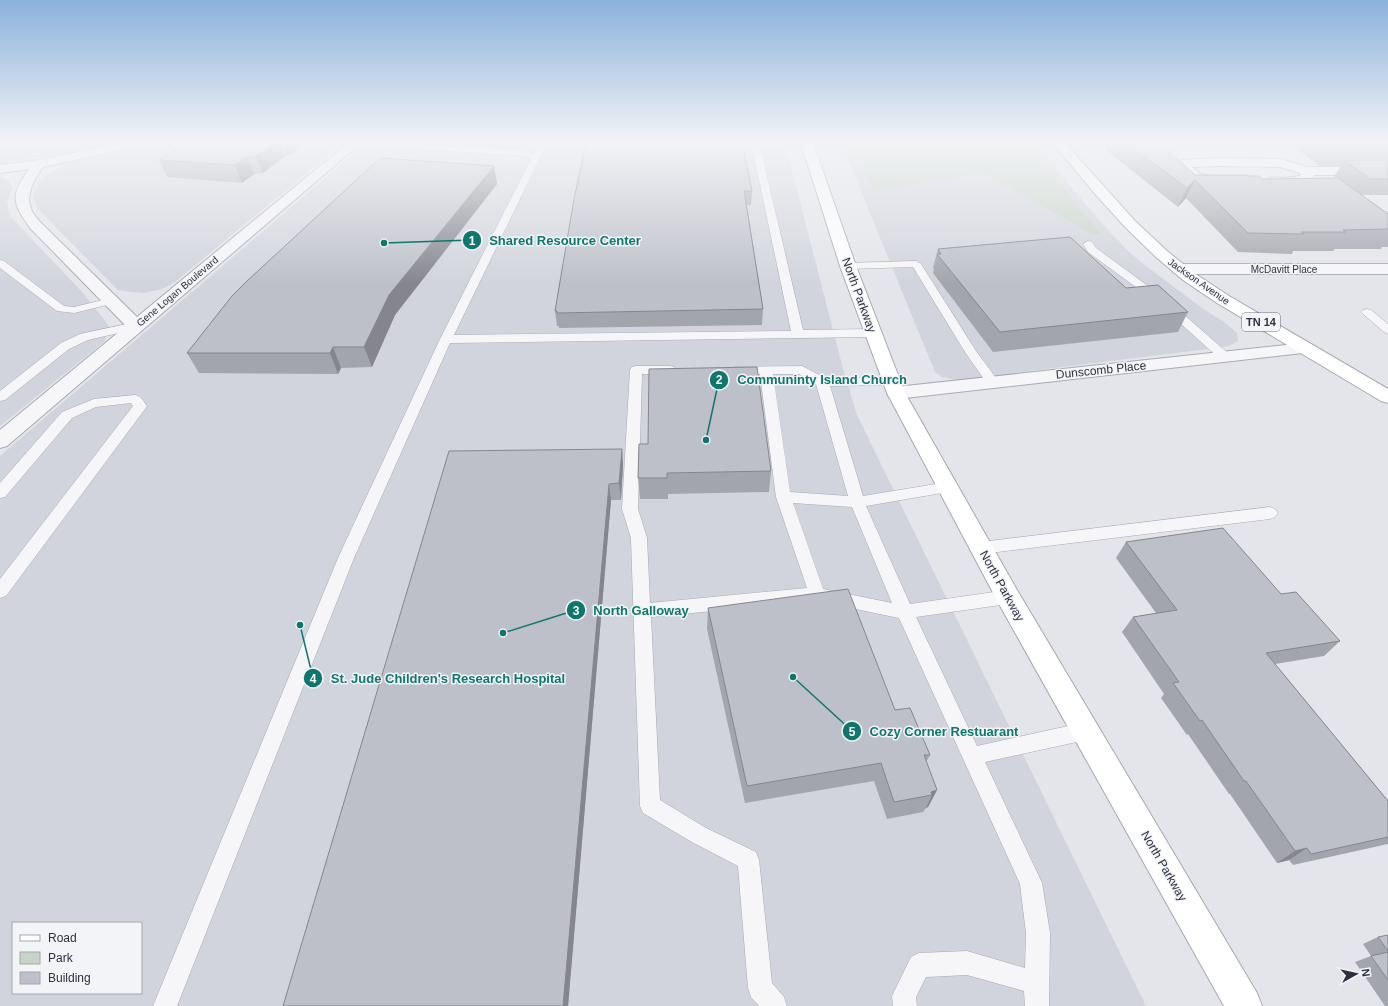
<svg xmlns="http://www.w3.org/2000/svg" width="1388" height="1006" font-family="Helvetica,sans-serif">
<rect width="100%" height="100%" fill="#e3e5ea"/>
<g fill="#d1d4dc" fill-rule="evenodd">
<polygon points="0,143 108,143 66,153 0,164"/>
<polygon points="156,143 343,143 175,282 162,289 144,293 131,292 118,290 38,209 33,197 38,183 47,175 63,165"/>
<path d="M364,143h418l4,4 56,218 15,50 289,591h-1146v-550l350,-299zM13,923h128v70h-128z"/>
<polygon points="843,143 1034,143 1106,228 1126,249 1142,263 1202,308 1227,324 1237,333 1238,341 1229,346 1208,349 958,380 942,377 935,372 842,145"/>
<polygon points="0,177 10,181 12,189 7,201 10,216 84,294 109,326 105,341 0,426"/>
</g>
<polygon fill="#c6d3c5" points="850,143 1027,143 1101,234 1092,234 983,172 874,191"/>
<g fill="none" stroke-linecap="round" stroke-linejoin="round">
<defs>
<g id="service">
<path d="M355,143c43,-2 87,3 130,5 13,1 37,0 49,6l5,-11h17l-4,2h-6l-92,190 337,-4 -39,-184 -4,-4h9l3,3 43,184 70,-1 4,1 2,3 -2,3 -4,1 -423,6 -96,215 -177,448h-24l185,-448 102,-219 91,-180 -5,-3 -167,-11z"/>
<polygon points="1088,241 1092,242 1096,248 1167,300 1229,354 1231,357 1229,360 1221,360 1159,304 1088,252 1083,244"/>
<polygon points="0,260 4,261 64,306 74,307 111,298 117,301 115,303 74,313 57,311 0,268"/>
<polygon points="916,261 921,264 976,351 999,382 998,385 988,385 965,352 913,267 848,269 843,266 848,263"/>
<polygon points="1367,309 1371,310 1388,324 1388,334 1384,332 1363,314 1361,312 1363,310"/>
<polygon points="136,322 140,324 142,326 140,328 88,340 69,349 5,400 0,401 0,391 61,343 80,334"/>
<path d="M636,366h34l4,1 2,3 -2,3 -4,1h-28l-4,135 9,29 3,65 157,-15 -31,-91 -16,-123 -26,-1 -2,-3 2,-3 68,-1 23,12 66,-1 4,1 2,3 -2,3 -4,1 -61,1 33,110 85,-14 5,1 2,4 -2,4 -5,1 -82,14 44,98 98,-14 6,2 2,5 -2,5 -6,2 -92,13 61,129 109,-24 7,3 3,6 -3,6 -7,3 -101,22 57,121 8,50 -1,73h-24l-1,-15 -57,-16 -41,2 -10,20 1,9h-24l-1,-10 19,-39 8,-4 48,-2 58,17 1,-35 -6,-49 -121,-266 -82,-17 -166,16 9,183 46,28 50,24 3,8 13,123 12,14 3,9h-28l-8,-9 -3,-9 -10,-122 -46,-24 -49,-29 -3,-7 -9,-268 -9,-29 8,-139 2,-3zM773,374h26l17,10 32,112 -58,-4zM793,503l59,4 40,96 -69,-14z"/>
<path d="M135,395c6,1 8,6 12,11l-2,3 -139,187 -6,2v-19l133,-173 -2,-3 -35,4 -24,11 -67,79 -5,1v-15l62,-71 32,-13z"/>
<polygon points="1270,507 1275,509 1278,513 1275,517 1270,519 981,554 975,552 973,548 975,544 981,542"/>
</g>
<g id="minor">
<path d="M118,143h22l-2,3 -4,1 -91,20c-8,11 -18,27 -12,42 2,5 6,9 9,13l97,95 211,-174h13l-354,303 -7,2v-18l126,-104 -96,-98c-18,-26 -20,-32 -1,-59l-29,4v-8l39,-5z"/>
<path d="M1218,158l63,1 26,8h81v8h-74c-3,13 -34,11 -45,9l-2,-3 2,-3c11,-2 22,2 32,-3l-1,-2 -20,-6 -62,-1 -26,1 8,7 11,2 2,3 -2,3c-14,3 -28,-6 -35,-17l3,-4 4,-1z"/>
<polygon points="1179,264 1388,264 1388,274 1179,274 1173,272 1171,269 1173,266"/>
<polygon points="1305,343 1311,344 1314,348 1311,352 896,399 889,397 887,393 889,389 896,387"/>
</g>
<g id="primary">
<polygon points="801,143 813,143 856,266 905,393 1017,590 1257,993 1262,1006 1224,1006 999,604 887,393 840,266"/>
<polygon points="1053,143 1065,143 1135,221 1167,251 1194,273 1229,296 1388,389 1388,403 1381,401 1217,303 1183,280 1156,257 1125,227 1096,195"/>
</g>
</defs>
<use href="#service" stroke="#a8abb4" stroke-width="1"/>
<use href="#minor" stroke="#a8abb4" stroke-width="2"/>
<use href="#primary" stroke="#a3a8b5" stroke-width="2"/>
<use href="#service" fill="#f6f6f9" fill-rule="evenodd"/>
<use href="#minor" fill="#f6f6f9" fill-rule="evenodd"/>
<use href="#primary" fill="#fff" fill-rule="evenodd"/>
</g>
<g fill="#a3a5ad">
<polygon points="185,143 305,143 288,156 285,156 263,173 254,174 242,183 167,177 159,160"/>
<polygon points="1109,143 1160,143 1195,175 1248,176 1262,179 1336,178 1334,176 1341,166 1320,166 1289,143 1388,143 1388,195 1362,195 1388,214 1388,247 1382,247 1381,249 1335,249 1333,251 1293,251 1292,254 1238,252 1186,198 1178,207 1106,150"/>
<polygon points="742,151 752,191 751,205 747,205 763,309 762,325 559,328 559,326 557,326 555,311"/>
<polygon points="494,166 497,184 395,315 372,367 341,368 338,374 199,373 187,353"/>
<polygon points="938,249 1126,288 1188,312 1178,332 993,352 933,273 934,269 933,268"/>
<polygon points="639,444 771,471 769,492 668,494 668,499 640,499 638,478"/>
<polygon points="622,449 623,465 621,500 611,500 568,1006 283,1006"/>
<polygon points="1126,542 1281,594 1340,641 1324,656 1275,664 1388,801 1388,844 1293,865 1289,860 1277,863 1230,794 1229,794 1188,734 1187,735 1161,698 1164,694 1122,632 1133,617 1156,613 1116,558"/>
<polygon points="708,608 930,755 926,762 937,790 928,807 926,808 923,812 887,819 874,781 745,803 707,629"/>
<polygon points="1388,935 1388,1006 1385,1006 1355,962 1371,956 1363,944 1378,937"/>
</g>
<g fill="#85868d">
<polygon points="274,143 280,143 285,156 263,173 256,156"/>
<polygon points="283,143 305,143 288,156"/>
<polygon points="247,157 254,174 242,183 235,165"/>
<polygon points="494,166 497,184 395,315 372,367 364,347 389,295"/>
<polygon points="1195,180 1186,198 1178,207 1187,188"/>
<polygon points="333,347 341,368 338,374 330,353"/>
<polygon points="622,449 623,465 621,500 619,483"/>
<polygon points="609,484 611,500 568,1006 563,1006"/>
<polygon points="937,790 928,807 926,808 932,795 931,792"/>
<polygon points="1307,848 1289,860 1277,863 1295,851"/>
</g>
<g fill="#bec0c9" stroke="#85868d">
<polygon points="185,143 274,143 256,156 247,157 235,165 159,160"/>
<polygon points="586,143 740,143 742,151 744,151 752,191 744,191 763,309 557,313 557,311 555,311 574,199"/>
<polygon points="1126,143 1160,143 1195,175 1248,175 1248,176 1259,176 1262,179 1338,178 1388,214 1388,229 1343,230 1346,232 1301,232 1304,234 1248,233 1195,180 1187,188"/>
<polygon points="1319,143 1388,143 1388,150 1329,150"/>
<polygon points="380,158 494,166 389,295 364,347 333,347 330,353 187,353 232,296 246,282"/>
<polygon points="1344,160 1388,160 1388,179 1370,179"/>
<polygon points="1070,237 1126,288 1158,285 1188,312 1000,332 937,254 941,254 938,249"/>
<polygon points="757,367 771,471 667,473 667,478 638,478 639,444 648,444 649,369"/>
<polygon points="622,449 619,483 609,484 563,1006 283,1006 449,451"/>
<polygon points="1223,528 1281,594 1296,592 1340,641 1266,653 1388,801 1388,837 1311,854 1307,848 1295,851 1246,781 1244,781 1202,720 1200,721 1173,683 1179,682 1133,617 1177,610 1126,542"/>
<polygon points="848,589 895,710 910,708 930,755 924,755 937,790 931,792 932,795 894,802 881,763 747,786 708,608"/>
<polygon points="1388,935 1388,951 1378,937"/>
<polygon points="1388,952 1388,980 1371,956"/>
</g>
<linearGradient id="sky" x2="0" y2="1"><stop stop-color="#8bb2db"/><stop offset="0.5" stop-color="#f2f3f6"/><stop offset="1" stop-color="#f2f3f6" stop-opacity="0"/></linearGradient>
<rect width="1388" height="284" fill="url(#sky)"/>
<g text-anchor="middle" stroke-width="3" stroke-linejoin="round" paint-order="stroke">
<g font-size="10" fill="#2c3141" stroke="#f3f4f7">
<text x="1284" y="273">McDavitt Place</text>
<text transform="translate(1199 281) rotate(35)" y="4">Jackson Avenue</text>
<text transform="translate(177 291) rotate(-40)" y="4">Gene Logan Boulevard</text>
</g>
<rect fill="#f3f4f7" stroke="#686c78" stroke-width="1" x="1242" y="313" width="38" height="18" rx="3"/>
<g font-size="11" font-weight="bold" fill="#2c3141">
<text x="1261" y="326">TN 14</text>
</g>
<g font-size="12" fill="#2c3141" stroke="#f3f4f7">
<text transform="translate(859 295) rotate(70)" y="4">North Parkway</text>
<text transform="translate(1101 370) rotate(-6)" y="4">Dunscomb Place</text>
<text transform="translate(1002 586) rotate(61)" y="4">North Parkway</text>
<text transform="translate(1164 866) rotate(60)" y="4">North Parkway</text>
</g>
</g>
<path fill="none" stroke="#0f766e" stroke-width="1.5" d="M384 243L472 240M706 440L719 380M503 633L576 610M300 625L313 678M793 677L852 731"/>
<g fill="#0f766e" stroke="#f3f4f7" stroke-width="1.5">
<circle cx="384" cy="243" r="4"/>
<circle cx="706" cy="440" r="4"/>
<circle cx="503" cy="633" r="4"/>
<circle cx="300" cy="625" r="4"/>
<circle cx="793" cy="677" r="4"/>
<circle cx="472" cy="240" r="10"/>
<circle cx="719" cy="380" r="10"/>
<circle cx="576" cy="610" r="10"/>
<circle cx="313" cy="678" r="10"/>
<circle cx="852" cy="731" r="10"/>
</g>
<g font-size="12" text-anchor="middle" font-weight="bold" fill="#fff">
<text x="472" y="245">1</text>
<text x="719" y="384">2</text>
<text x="576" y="615">3</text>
<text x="313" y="683">4</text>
<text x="852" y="736">5</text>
</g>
<g font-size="13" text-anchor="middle" font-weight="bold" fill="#0f766e" stroke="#f3f4f7" stroke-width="3" stroke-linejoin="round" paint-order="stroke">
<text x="565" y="245">Shared Resource Center</text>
<text x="822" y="384">Communinty Island Church</text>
<text x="641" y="615">North Galloway</text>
<text x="448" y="683">St. Jude Children's Research Hospital</text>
<text x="944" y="736">Cozy Corner Restuarant</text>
</g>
<rect x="12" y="922" width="130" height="72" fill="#f3f4f7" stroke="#a3a6ae"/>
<rect x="20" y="935" width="20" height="6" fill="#ffffff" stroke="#a3a6ae"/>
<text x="48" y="942" font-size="12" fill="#2c3141">Road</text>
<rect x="20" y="952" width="20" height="12" fill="#c6d3c5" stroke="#a3a6ae"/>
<text x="48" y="962" font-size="12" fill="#2c3141">Park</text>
<rect x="20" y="972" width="20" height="12" fill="#bec0c9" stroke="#a3a6ae"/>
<text x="48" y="982" font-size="12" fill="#2c3141">Building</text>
<g transform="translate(1356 974) rotate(82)" stroke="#f3f4f7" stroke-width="3" paint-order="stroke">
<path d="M0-3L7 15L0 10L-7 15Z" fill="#2c3141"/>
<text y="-6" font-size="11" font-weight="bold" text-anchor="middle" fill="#2c3141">N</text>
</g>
</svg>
